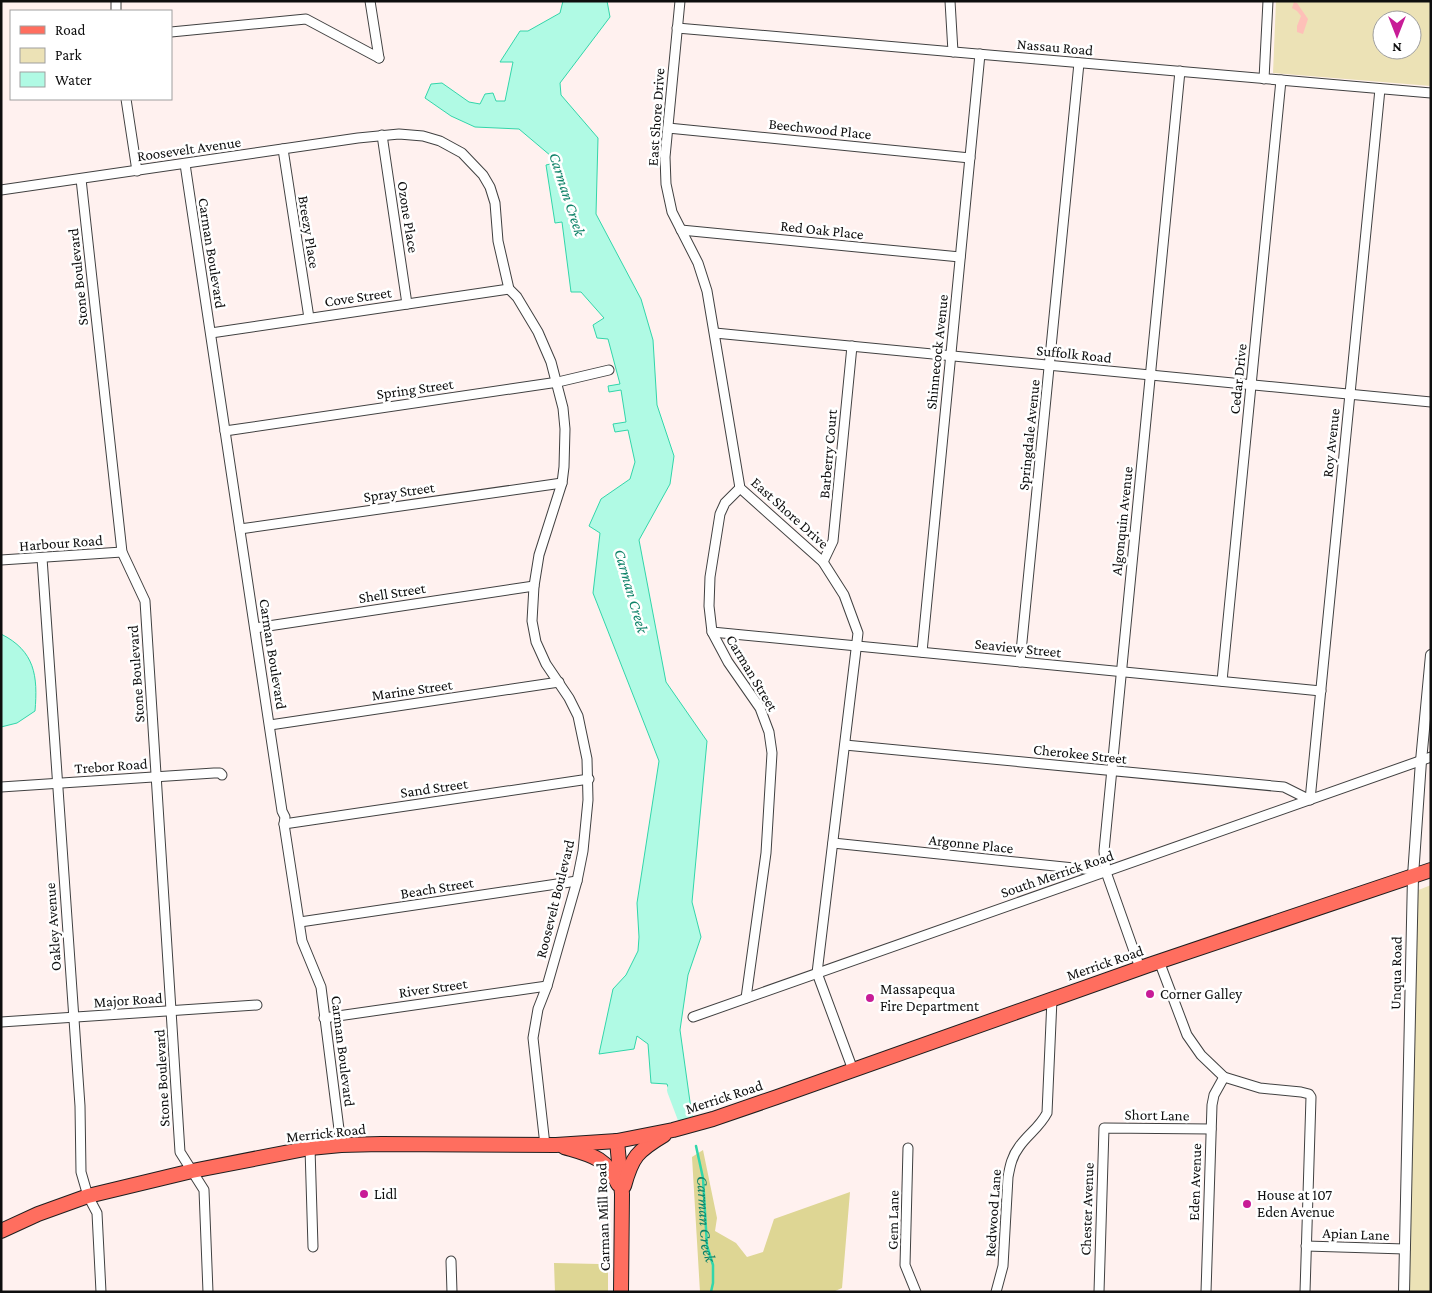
<svg xmlns="http://www.w3.org/2000/svg" width="1432" height="1293" font-family="'Crimson Pro',serif">
<rect width="100%" height="100%" fill="#fff1ef"/>
<g fill="#ece2b6" fill-rule="evenodd">
<path d="M1276,1h155v85l-158,-13zM1382,20h30v30h-30z"/>
<polygon points="1431,885 1431,1292 1407,1292 1416,891"/>
</g>
<g fill="#ded694">
<polygon points="703,1150 717,1218 715,1231 736,1243 747,1257 763,1252 774,1219 850,1192 842,1288 833,1292 700,1292 692,1157"/>
<polygon points="608,1261 608,1292 555,1292 554,1263 599,1264"/>
</g>
<polygon fill="#fec0b8" points="1294,2 1297,3 1308,19 1303,34 1297,32 1297,26 1301,16 1297,11 1292,8"/>
<g fill="#b0fae4" stroke="#32d6aa">
<polygon points="563,1 607,1 610,17 560,83 561,95 598,138 596,214 641,299 653,340 657,405 674,456 670,484 639,540 666,682 707,741 692,902 701,937 688,975 680,1030 691,1109 677,1112 667,1084 651,1083 648,1044 637,1036 634,1049 599,1054 613,989 626,975 638,951 639,937 637,903 659,761 593,593 600,533 589,526 601,499 630,479 635,462 628,430 615,432 613,424 626,422 621,390 609,392 608,386 620,384 608,339 597,338 593,325 604,318 581,292 571,292 562,222 555,223 546,165 555,163 551,156 519,129 475,127 451,116 425,98 431,84 442,83 469,102 480,104 485,94 493,93 496,101 505,101 513,62 500,62 520,31 528,31 560,13"/>
<path d="M1,634c34,17 37,42 34,77l-18,12 -16,4z"/>
</g>
<g fill="none" stroke-linecap="round" stroke-linejoin="round">
<path stroke="#32d6aa" stroke-width="2.5" id="s1" d="M696,1146l7,32 4,68 6,19v18l-2,9"/>
<polyline stroke="#b0fae4" stroke-width="16" points="675,1090 686,1119"/>
<defs>
<g id="minor">
<polyline points="116,1 116,11"/>
<polyline points="370,1 379,58"/>
<polyline points="680,1 665,157 666,184 672,212 698,263 707,291 740,488 823,562 844,595 858,633 817,973 853,1070"/>
<polyline points="950,1 953,52"/>
<polyline points="677,28 1431,93"/>
<polyline points="171,32 306,19 379,58"/>
<polyline points="1264,79 1268,1"/>
<polyline points="126,99 137,171"/>
<polyline points="668,128 970,158"/>
<polyline points="382,135 407,304"/>
<polyline points="283,149 309,318"/>
<polyline points="185,164 282,811 285,817 284,824 302,941 321,987 341,1145"/>
<polyline points="81,179 122,552 145,601 180,1152 204,1190 208,1292"/>
<polyline points="1,190 358,138 399,134 423,136 440,141 462,153 483,175 490,187 495,203 498,241 509,289 517,297 538,332 551,362 563,408 565,429 564,467 562,483 539,555 534,586 532,621 536,642 546,664 569,698 578,716 587,759 588,800 583,851 577,881 547,986 538,1009 533,1038 545,1145"/>
<polyline points="681,230 960,257"/>
<polyline points="211,333 509,289"/>
<polyline points="715,333 1431,402"/>
<polyline points="225,431 558,382 609,370"/>
<polyline points="740,488 725,503 720,514 710,577 709,606 712,632 728,662 760,708 769,732 772,753 766,853 746,998"/>
<polyline points="240,529 562,483"/>
<polyline points="42,558 80,1106 81,1172 88,1196 97,1213 101,1292"/>
<polyline points="1,560 122,552"/>
<polyline points="823,562 833,541 852,346"/>
<polyline points="255,628 534,586"/>
<polyline points="712,632 1321,691"/>
<polyline points="922,652 980,54"/>
<polyline points="1020,662 1079,63"/>
<polyline points="1222,681 1281,80"/>
<polyline points="270,725 559,682"/>
<polyline points="845,745 1284,787 1310,800 1380,89"/>
<polyline points="1,787 214,773 220,773 222,775"/>
<polyline points="284,824 589,779"/>
<polyline points="833,843 1103,871"/>
<polyline points="300,922 577,881"/>
<polyline points="1159,961 1187,1035 1201,1055 1224,1077 1260,1088 1301,1092 1309,1094 1311,1097 1305,1292"/>
<polyline points="1140,968 1106,872 1104,851 1180,71"/>
<polyline points="693,1017 1431,757"/>
<polyline points="324,1018 547,986"/>
<polyline points="1,1022 257,1005"/>
<polyline points="310,1148 313,1247"/>
<polyline points="908,1148 905,1265 916,1292"/>
<polyline points="1306,1246 1405,1249"/>
<polyline points="451,1261 452,1292"/>
<path d="M996,1292l7,-26 5,-89c2,-11 4,-21 11,-30 9,-13 20,-19 28,-34l5,-114"/>
<polyline points="1099,1292 1104,1128 1211,1129"/>
<polyline points="1206,1292 1212,1105 1214,1095 1224,1077"/>
</g>
<polyline id="tertiary" points="1404,1292 1413,876 1421,761 1431,655"/>
<g id="primary">
<polyline points="617,1141 622,1194 621,1292"/>
<path d="M564,1147c27,8 42,10 54,37"/>
<path d="M624,1186c8,-29 13,-35 40,-51"/>
<polyline points="1,1231 38,1214 88,1196 192,1171 310,1148 341,1145 381,1144 556,1145 617,1141 673,1130 713,1119 777,1097 1149,965 1431,870"/>
</g>
</defs>
<use href="#minor" stroke="#414141" stroke-width="11"/>
<use href="#tertiary" stroke="#414141" stroke-width="12"/>
<use href="#primary" stroke="#1f1f1f" stroke-width="16"/>
<use href="#minor" stroke="#fff" stroke-width="9"/>
<use href="#tertiary" stroke="#fff" stroke-width="10"/>
<use href="#primary" stroke="#ff6e5f" stroke-width="14"/>
</g>
<g fill="#c81c97" stroke="#fff" stroke-width="2">
<circle cx="1150" cy="994" r="5"/>
<circle cx="870" cy="998" r="5"/>
<circle cx="364" cy="1194" r="5"/>
<circle cx="1247" cy="1204" r="5"/>
</g>
<g text-anchor="middle" stroke-width="5" stroke-linejoin="round" paint-order="stroke">
<g font-size="15" fill="#0e0e0e" stroke="#fff">
<text transform="translate(1055 47) rotate(5)" y="5">Nassau Road</text>
<text transform="translate(656 117) rotate(-86)" y="5">East Shore Drive</text>
<text transform="translate(820 129) rotate(6)" y="5">Beechwood Place</text>
<text transform="translate(189 149) rotate(-8)" y="5">Roosevelt Avenue</text>
<text transform="translate(408 217) rotate(81)" y="5">Ozone Place</text>
<text transform="translate(822 230) rotate(6)" y="5">Red Oak Place</text>
<text transform="translate(309 232) rotate(81)" y="5">Breezy Place</text>
<text transform="translate(212 253) rotate(81)" y="5">Carman Boulevard</text>
<text transform="translate(78 277) rotate(-96)" y="5">Stone Boulevard</text>
<text transform="translate(358 297) rotate(-8)" y="5">Cove Street</text>
<text transform="translate(937 352) rotate(-84)" y="5">Shinnecock Avenue</text>
<text transform="translate(1074 354) rotate(6)" y="5">Suffolk Road</text>
<text transform="translate(1238 379) rotate(-84)" y="5">Cedar Drive</text>
<text transform="translate(415 389) rotate(-8)" y="5">Spring Street</text>
<text transform="translate(1029 435) rotate(-84)" y="5">Springdale Avenue</text>
<text transform="translate(1331 443) rotate(-84)" y="5">Roy Avenue</text>
<text transform="translate(828 454) rotate(-85)" y="5">Barberry Court</text>
<text transform="translate(399 492) rotate(-8)" y="5">Spray Street</text>
<text transform="translate(790 513) rotate(42)" y="5">East Shore Drive</text>
<text transform="translate(1122 521) rotate(-84)" y="5">Algonquin Avenue</text>
<text transform="translate(61 543) rotate(-4)" y="5">Harbour Road</text>
<text transform="translate(392 593) rotate(-9)" y="5">Shell Street</text>
<text transform="translate(1018 648) rotate(6)" y="5">Seaview Street</text>
<text transform="translate(273 654) rotate(81)" y="5">Carman Boulevard</text>
<text transform="translate(752 673) rotate(59)" y="5">Carman Street</text>
<text transform="translate(136 674) rotate(-94)" y="5">Stone Boulevard</text>
<text transform="translate(412 690) rotate(-8)" y="5">Marine Street</text>
<text transform="translate(1080 754) rotate(6)" y="5">Cherokee Street</text>
<text transform="translate(111 766) rotate(-4)" y="5">Trebor Road</text>
<text transform="translate(434 788) rotate(-8)" y="5">Sand Street</text>
<text transform="translate(971 844) rotate(6)" y="5">Argonne Place</text>
<text transform="translate(1057 874) rotate(-19)" y="5">South Merrick Road</text>
<text transform="translate(437 888) rotate(-9)" y="5">Beach Street</text>
<text transform="translate(555 899) rotate(-76)" y="5">Roosevelt Boulevard</text>
<text transform="translate(53 927) rotate(-94)" y="5">Oakley Avenue</text>
<text transform="translate(1105 963) rotate(-19)" y="5">Merrick Road</text>
<text transform="translate(1396 973) rotate(-89)" y="5">Unqua Road</text>
<text transform="translate(433 988) rotate(-8)" y="5">River Street</text>
<text transform="translate(128 1000) rotate(-4)" y="5">Major Road</text>
<text transform="translate(343 1051) rotate(83)" y="5">Carman Boulevard</text>
<text transform="translate(162 1078) rotate(-93)" y="5">Stone Boulevard</text>
<text transform="translate(724 1097) rotate(-18)" y="5">Merrick Road</text>
<text transform="translate(1157 1115) rotate(1)" y="5">Short Lane</text>
<text transform="translate(326 1133) rotate(-6)" y="5">Merrick Road</text>
<text transform="translate(1195 1182) rotate(-88)" y="5">Eden Avenue</text>
<text transform="translate(1087 1209) rotate(-88)" y="5">Chester Avenue</text>
<text transform="translate(993 1213) rotate(-86)" y="5">Redwood Lane</text>
<text transform="translate(603 1217) rotate(-92)" y="5">Carman Mill Road</text>
<text transform="translate(893 1220) rotate(-89)" y="5">Gem Lane</text>
<text transform="translate(1356 1234) rotate(2)" y="5">Apian Lane</text>
</g>
<g font-size="15" fill="#0e0e0e" stroke="#fff" text-anchor="start">
<text x="880" y="994">Massapequa<tspan x="880" dy="17">Fire Department</tspan></text>
<text x="1160" y="999">Corner Galley</text>
<text x="374" y="1199">Lidl</text>
<text x="1257" y="1200">House at 107<tspan x="1257" dy="17">Eden Avenue</tspan></text>
</g>
<g font-size="16" font-style="italic" fill="#0f8368" stroke="#fff">
<text transform="translate(568 194) rotate(72)" y="6">Carman Creek</text>
<text transform="translate(632 591) rotate(74)" y="6">Carman Creek</text>
<text dy="6" stroke="none"><textPath href="#s1" startOffset="74">Carman Creek</textPath></text>
</g>
</g>
<rect width="1432" height="1293" fill="none" stroke="#0e0e0e" stroke-width="5"/>
<rect x="10" y="10" width="162" height="90" fill="#ffffff" stroke="#9f9f9f"/>
<rect x="20" y="26" width="25" height="8" fill="#ff6e5f" stroke="#9f9f9f"/>
<text x="55" y="35" font-size="15" fill="#0e0e0e">Road</text>
<rect x="20" y="48" width="25" height="15" fill="#ece2b6" stroke="#9f9f9f"/>
<text x="55" y="60" font-size="15" fill="#0e0e0e">Park</text>
<rect x="20" y="72" width="25" height="15" fill="#b0fae4" stroke="#9f9f9f"/>
<text x="55" y="85" font-size="15" fill="#0e0e0e">Water</text>
<g transform="translate(1397 35) rotate(180)"><circle r="24" fill="#ffffff" stroke="#9f9f9f"/>
<path d="M0-4L9 19L0 12L-9 19Z" fill="#c81c97"/>
<text y="-8" font-size="14" font-weight="bold" text-anchor="middle" fill="#0e0e0e">N</text>
</g>
</svg>
